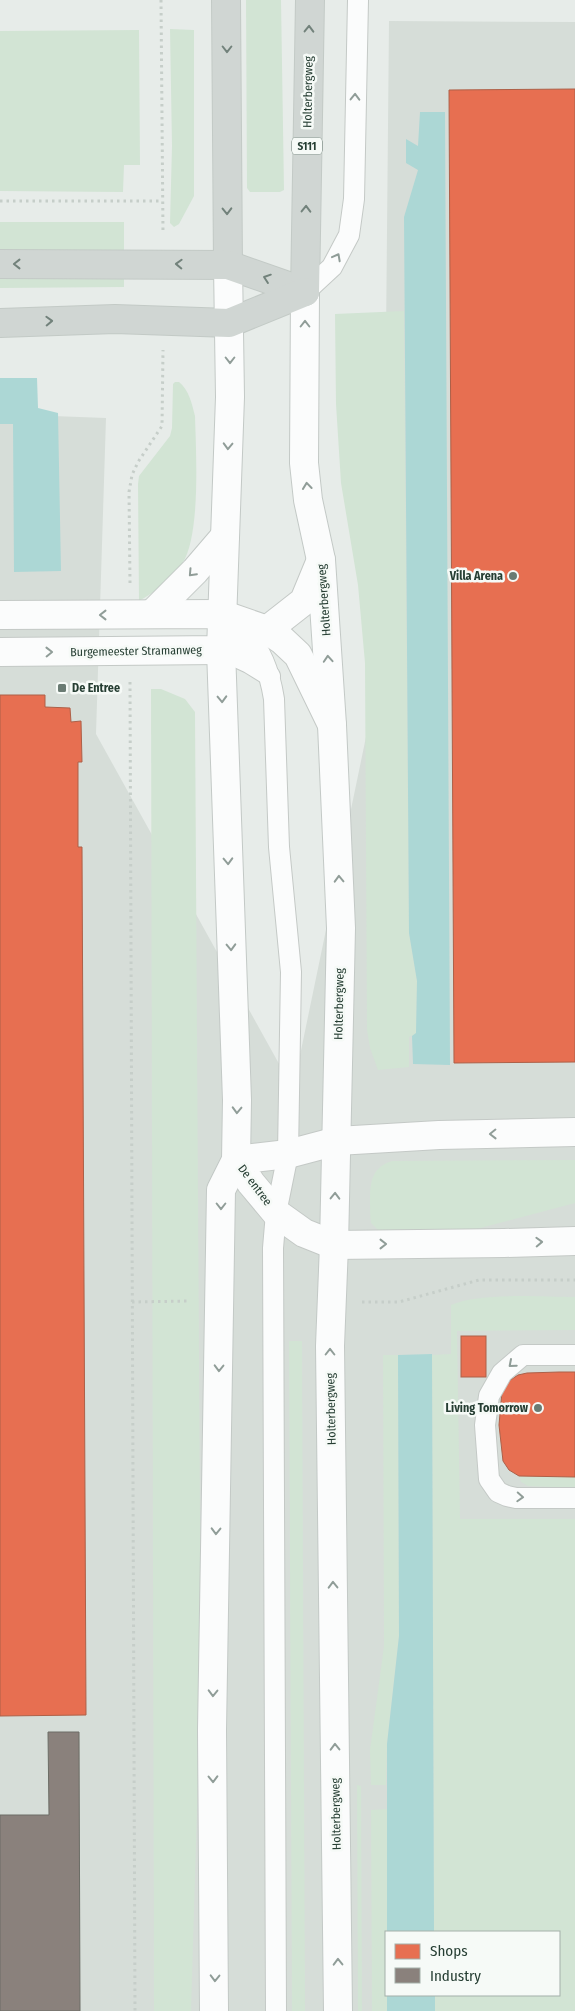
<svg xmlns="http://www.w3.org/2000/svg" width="575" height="2011" font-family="'Fira Sans Condensed',sans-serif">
<rect width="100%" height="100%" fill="#e7ece9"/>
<path fill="#d6ddd8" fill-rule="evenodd" d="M389,21l186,1v1989h-575v-1597l106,4 -10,316 197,355 90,-434zM386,1932h173v63h-173z"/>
<g fill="#d2e4d4">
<polygon points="246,0 281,0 284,190 280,192 250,192 247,188"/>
<polygon points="170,29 194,30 194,196 179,224 174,227 170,223 172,146"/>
<polygon points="139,30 140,165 124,165 123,192 0,191 0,31"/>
<polygon points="0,222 124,222 124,252 0,253"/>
<polygon points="124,273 124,287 0,288 0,274"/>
<polygon points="404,311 409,933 417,981 416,1034 409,1037 409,1067 378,1070 370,1048 367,1030 365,663 358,585 341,483 336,404 335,314"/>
<path d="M175,382h4c10,8 13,22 16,34 1,35 6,120 -13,148 -13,18 -24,26 -43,37l-1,-117 1,-8 31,-40 2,-8 1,-44z"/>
<polygon points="151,689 161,689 185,699 195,712 201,1674 191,2011 154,2011"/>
<path d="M575,1160v43l-110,29h-85l-9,-9c-1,-8 -1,-16 -1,-24 0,-19 3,-32 22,-38z"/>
<path d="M575,1297v33l-118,1 3,188h115v492h-140v-16h124v-63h-125l-2,-577 19,-1v-49c29,-13 90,-8 124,-8z"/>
<polygon points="289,1341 302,1341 305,2011 292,2011"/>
<polygon points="383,1355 398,1355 399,1636 387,1744 386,1785 371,1785 370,1750 384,1646"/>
<polygon points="519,1476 575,1477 575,1488 528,1486 521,1482"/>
<polygon points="357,1785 361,1786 362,2011 358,2011"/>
<polygon points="387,1809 387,2011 372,2011 371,1810"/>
</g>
<g fill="#acd7d5">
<polygon points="420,112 445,112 450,1065 413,1064 412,1036 416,1033 417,981 409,933 404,217 418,170 406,163 406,139 418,146"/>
<polygon points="0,378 37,378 38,408 58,413 61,571 14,572 13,424 0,424"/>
<polygon points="432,1354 434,1932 387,1932 387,1744 399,1636 398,1355"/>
<rect x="387" y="1995" width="48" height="16"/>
</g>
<g fill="#e76f51" stroke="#ad6048">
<polygon points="575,89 575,1062 454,1063 449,90"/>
<polygon points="0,695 45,695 45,707 70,708 71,722 81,721 82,762 78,762 78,847 82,847 86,1715 0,1716"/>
<rect x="461" y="1336" width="25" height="41"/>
<polygon points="559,1372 575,1372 575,1477 519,1476 509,1470 503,1461 499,1425 502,1391 509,1381 518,1375 527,1373"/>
</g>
<polygon fill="#8a817c" stroke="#6c6d66" points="48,1732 79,1732 80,2011 0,2011 0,1815 49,1815"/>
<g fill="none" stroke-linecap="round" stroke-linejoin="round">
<defs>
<g id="lane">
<polyline points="305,292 332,267 349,235 354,199 358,0"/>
<path d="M241,630c20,16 29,44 33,69l5,148 12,125 -3,182 -12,59 -3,35 3,763"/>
<polyline points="221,650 249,663 270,676"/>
<polyline points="575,1355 523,1355 502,1373 489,1396 485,1425 489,1479 498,1492 507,1496 516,1498 575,1498"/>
</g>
<g id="street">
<polyline points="0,615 221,614 267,630 282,640 298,655 332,725"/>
<polyline points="0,652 221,650 267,630 304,601 321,560"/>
<polyline points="575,1132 439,1135 337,1141 288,1154 236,1160 251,1183 276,1213 304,1233 334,1245 504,1243 575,1241"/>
</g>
<g id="secondary">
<polyline points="305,292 304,463 308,500 321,560 332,725 341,928 334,1245 330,1346 338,2011"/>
<polyline points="152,614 195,571 225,536"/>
<polyline points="214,2011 212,1730 221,1190 236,1160 237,1100 221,650 230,397 228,265"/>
</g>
<g id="primary">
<polyline points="226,0 228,265"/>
<polyline points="0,264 228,265 305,292"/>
<polyline points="305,292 310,0"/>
<polyline points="0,323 115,319 229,323 305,292"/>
</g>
</defs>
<use href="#lane" stroke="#c4c9c6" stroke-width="22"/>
<use href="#street" stroke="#c4c9c6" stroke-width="30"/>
<use href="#secondary" stroke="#c3c9c6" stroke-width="30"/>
<use href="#primary" stroke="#c3cac6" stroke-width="30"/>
<g stroke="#c6cec9" stroke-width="3" stroke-dasharray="2.5 4" stroke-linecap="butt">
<polyline points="161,0 163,234"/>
<polyline points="0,201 162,201"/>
<polyline points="130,583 129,492 132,475 138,462 162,426 163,350"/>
<polyline points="130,682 135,2011"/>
<polyline points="132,1302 189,1301"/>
<polyline points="362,1302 399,1302 479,1280 575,1280"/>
</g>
<use href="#lane" stroke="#fbfcfc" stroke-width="20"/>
<use href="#street" stroke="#fbfcfc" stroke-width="28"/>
<use href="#secondary" stroke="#fbfcfc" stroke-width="28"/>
<use href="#primary" stroke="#d0d6d3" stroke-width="28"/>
</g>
<defs><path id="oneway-chevron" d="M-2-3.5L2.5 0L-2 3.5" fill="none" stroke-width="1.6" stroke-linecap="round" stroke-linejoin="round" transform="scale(1.25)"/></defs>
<g stroke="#72827b">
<use href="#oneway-chevron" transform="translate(309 29) rotate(-89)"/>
<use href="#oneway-chevron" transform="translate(227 49) rotate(90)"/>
<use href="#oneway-chevron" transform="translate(306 209) rotate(-89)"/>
<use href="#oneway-chevron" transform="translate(227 211) rotate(89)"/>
<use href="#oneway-chevron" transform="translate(17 264) rotate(180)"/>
<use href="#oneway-chevron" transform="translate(179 264) rotate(-178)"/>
<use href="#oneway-chevron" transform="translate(267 278) rotate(-161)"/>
<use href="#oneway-chevron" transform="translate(49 321) rotate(-2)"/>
</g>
<g stroke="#909d98">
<use href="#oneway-chevron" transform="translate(355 97) rotate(-89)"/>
<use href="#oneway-chevron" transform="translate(337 257) rotate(-62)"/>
<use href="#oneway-chevron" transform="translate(305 324) rotate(-90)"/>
<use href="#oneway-chevron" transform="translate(230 360) rotate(90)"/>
<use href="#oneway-chevron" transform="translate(228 446) rotate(92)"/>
<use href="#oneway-chevron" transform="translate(307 486) rotate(-96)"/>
<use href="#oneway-chevron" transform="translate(192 573) rotate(133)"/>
<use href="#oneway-chevron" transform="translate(103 615) rotate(180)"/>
<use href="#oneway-chevron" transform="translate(49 652) rotate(-1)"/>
<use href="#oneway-chevron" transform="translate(328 659) rotate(-94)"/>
<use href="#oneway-chevron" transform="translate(222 699) rotate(88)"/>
<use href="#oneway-chevron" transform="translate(228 861) rotate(88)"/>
<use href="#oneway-chevron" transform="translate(339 879) rotate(-92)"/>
<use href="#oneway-chevron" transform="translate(231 947) rotate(88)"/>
<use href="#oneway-chevron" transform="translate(237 1110) rotate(92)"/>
<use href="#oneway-chevron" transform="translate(493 1134) rotate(179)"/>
<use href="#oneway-chevron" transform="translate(335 1196) rotate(-89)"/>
<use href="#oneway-chevron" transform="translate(221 1206) rotate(90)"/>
<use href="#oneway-chevron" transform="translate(539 1242) rotate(-2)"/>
<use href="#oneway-chevron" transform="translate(383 1244)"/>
<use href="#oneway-chevron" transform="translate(330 1352) rotate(-90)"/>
<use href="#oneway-chevron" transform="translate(512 1364) rotate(139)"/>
<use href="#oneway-chevron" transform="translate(219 1368) rotate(91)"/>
<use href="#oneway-chevron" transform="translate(520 1497) rotate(3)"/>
<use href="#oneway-chevron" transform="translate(216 1531) rotate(91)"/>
<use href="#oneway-chevron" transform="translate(333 1585) rotate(-91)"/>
<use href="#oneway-chevron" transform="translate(213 1693) rotate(91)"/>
<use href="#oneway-chevron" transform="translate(335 1747) rotate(-91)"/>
<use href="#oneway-chevron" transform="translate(213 1779) rotate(89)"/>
<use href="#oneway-chevron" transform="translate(338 1962) rotate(-91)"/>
<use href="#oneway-chevron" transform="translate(215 1978) rotate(91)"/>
</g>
<g fill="#6a7b73" stroke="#f6faf7" stroke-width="2">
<circle cx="513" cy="576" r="5"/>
<rect x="57" y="683" width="10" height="10" rx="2.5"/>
<circle cx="538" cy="1408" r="5"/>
</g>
<g text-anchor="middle" stroke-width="5" stroke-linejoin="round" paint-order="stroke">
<rect fill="#f6faf7" stroke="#64766e" stroke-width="1" x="292" y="137.5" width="30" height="17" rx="4"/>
<g font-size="11" font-weight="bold" fill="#263e33">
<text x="307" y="150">S111</text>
</g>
<g font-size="12" fill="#263e33" stroke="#f6faf7">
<text transform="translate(308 92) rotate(-89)" y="4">Holterbergweg</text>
<text transform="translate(324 600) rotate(-94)" y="4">Holterbergweg</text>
<text transform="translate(136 651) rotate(-1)" y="4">Burgemeester Stramanweg</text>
<text transform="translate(339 1004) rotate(-89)" y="4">Holterbergweg</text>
<text transform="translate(255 1185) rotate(53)" y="4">De entree</text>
<text transform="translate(331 1409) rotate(-91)" y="4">Holterbergweg</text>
<text transform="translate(336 1814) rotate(-91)" y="4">Holterbergweg</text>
</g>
<g font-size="12" font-weight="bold" fill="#263e33" stroke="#f6faf7" text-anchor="end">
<text x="503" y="580">Villa Arena</text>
<text x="72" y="692" text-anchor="start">De Entree</text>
<text x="528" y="1412">Living Tomorrow</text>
</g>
</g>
<rect x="385" y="1931" width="175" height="65" fill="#f6faf7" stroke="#a3afa9"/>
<rect x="395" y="1944" width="25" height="15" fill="#e76f51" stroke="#a3afa9"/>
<text x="430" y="1956" font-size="15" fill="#263e33">Shops</text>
<rect x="395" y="1968" width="25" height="15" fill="#8a817c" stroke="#a3afa9"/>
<text x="430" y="1981" font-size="15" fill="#263e33">Industry</text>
</svg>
